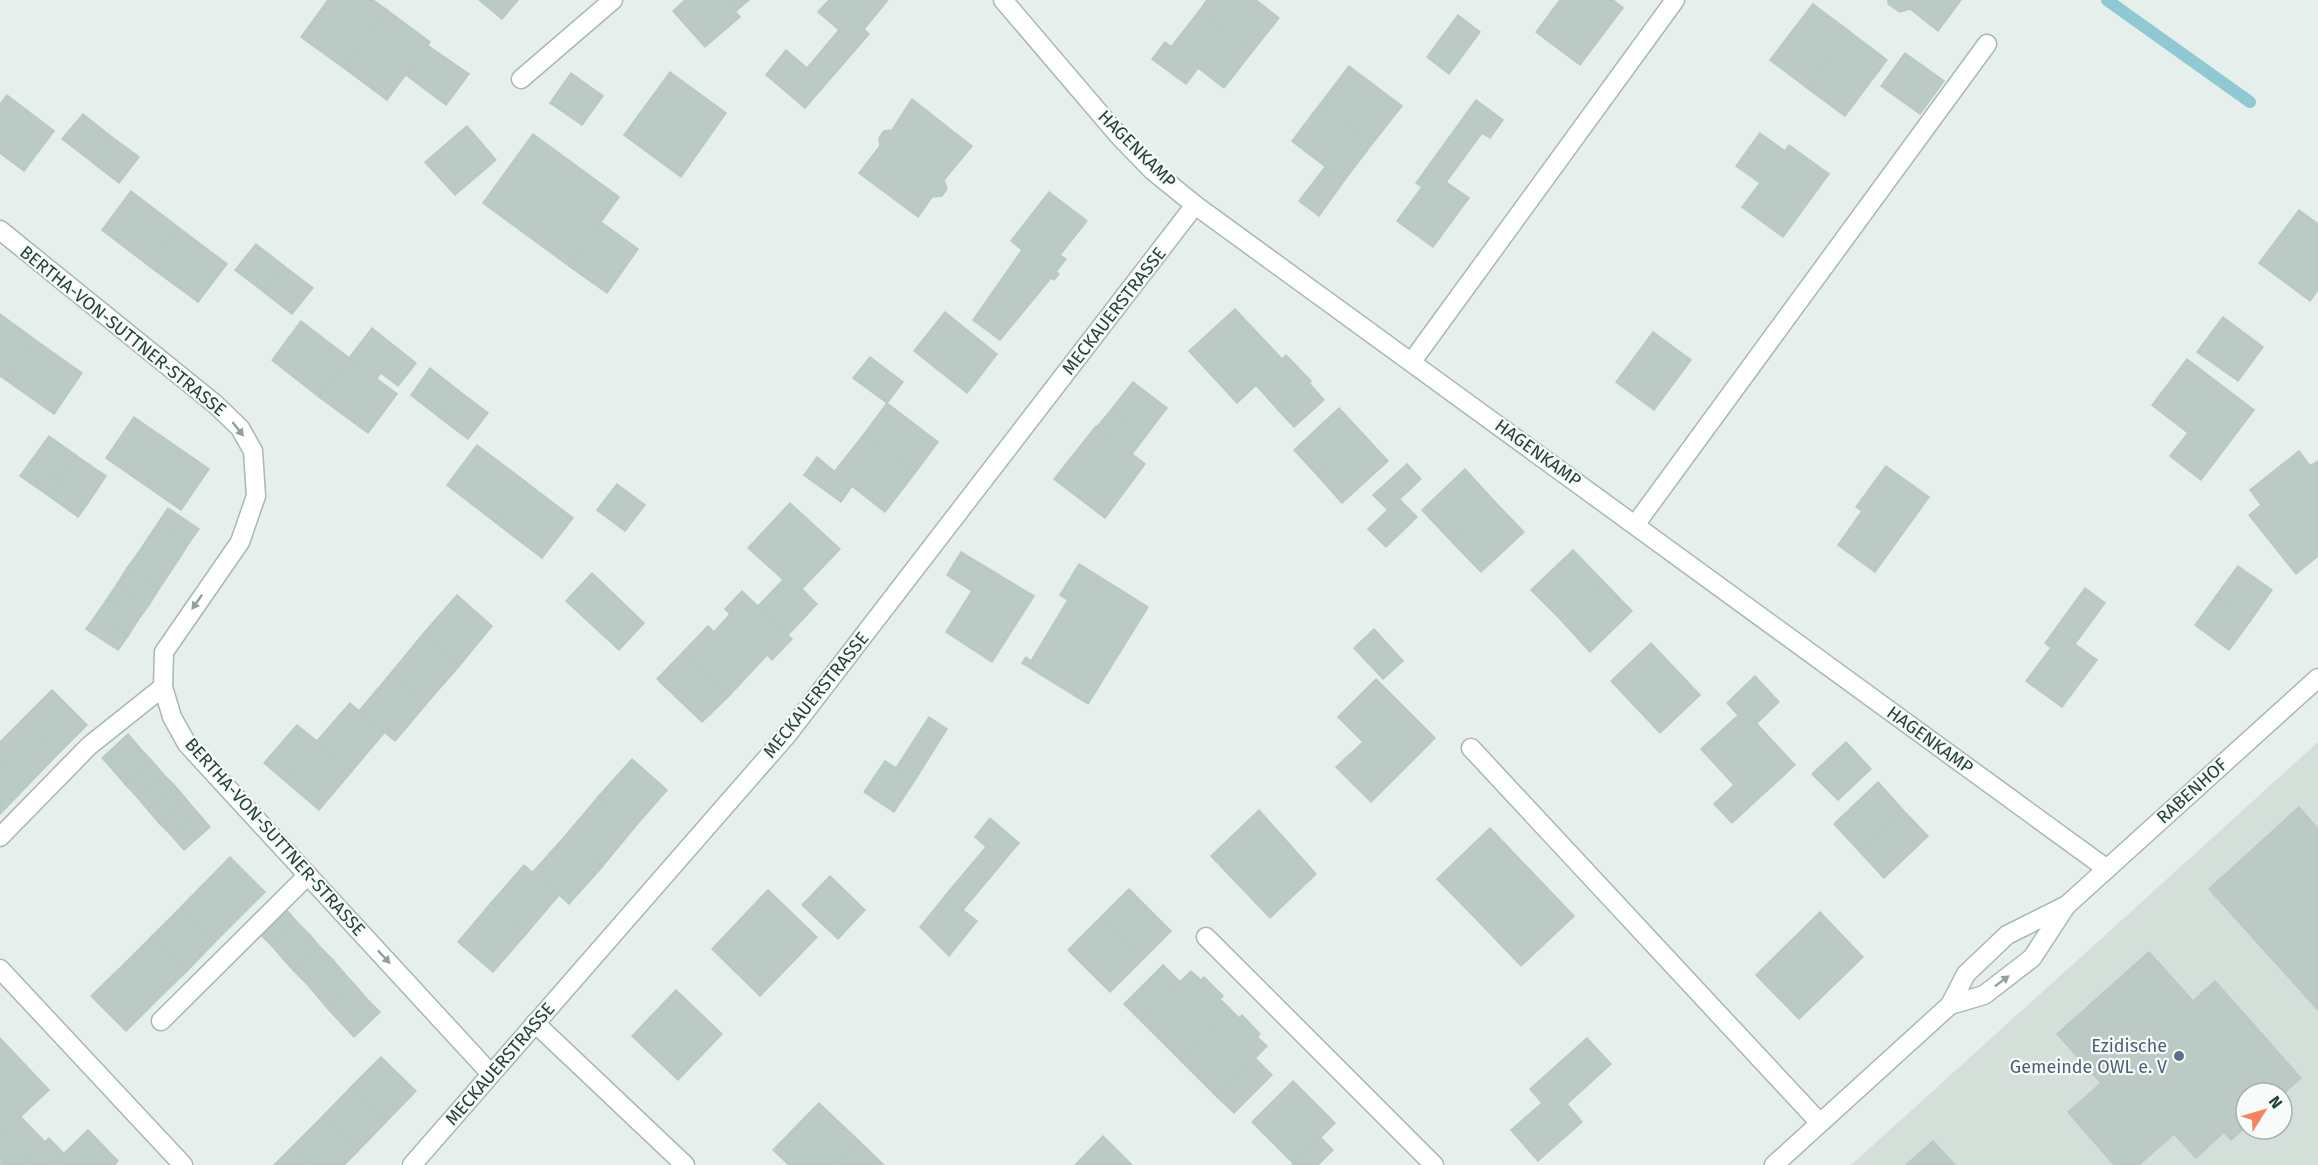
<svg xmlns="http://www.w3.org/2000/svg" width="2318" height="1165" font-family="'Fira Sans',sans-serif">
<rect width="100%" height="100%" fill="#e6efeb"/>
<path fill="#d4dfda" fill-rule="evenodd" d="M2318,742v423h-467l305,-276zM2246,1093h36v36h-36z"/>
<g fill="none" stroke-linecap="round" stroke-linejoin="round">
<polyline stroke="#8ec9d4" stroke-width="12" points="2107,0 2250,102"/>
</g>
<g fill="#bbcac4" stroke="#b8c9c2" stroke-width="1.5">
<polygon points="328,0 373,0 387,10 344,68 301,37"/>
<polygon points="479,0 518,0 502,19"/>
<polygon points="685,0 725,0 740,17 705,47 673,11"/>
<polygon points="725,0 749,0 735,12"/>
<polygon points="829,0 888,0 864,29 869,34 805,108 766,75 786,50 807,68 839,30 818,12"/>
<polygon points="1207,0 1256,0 1279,18 1252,52 1199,11"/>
<polygon points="1560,0 1613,0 1623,8 1580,65 1536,32"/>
<polygon points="1888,0 1961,0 1938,31 1910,9 1900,12 1888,4"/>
<polygon points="1813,4 1849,31 1807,88 1770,60"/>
<polygon points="387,10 430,42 387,100 344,68"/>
<polygon points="1199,11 1252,52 1224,88 1171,47"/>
<polygon points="1458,15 1480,32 1449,74 1427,57"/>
<polygon points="1849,31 1887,60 1845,116 1807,88"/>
<polygon points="1165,42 1199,67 1186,84 1152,59"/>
<polygon points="427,45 469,74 446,105 406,75"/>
<polygon points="1905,53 1944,81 1920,114 1881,86"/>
<polygon points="1349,66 1402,106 1372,144 1320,104"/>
<polygon points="670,72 726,113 681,177 624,135"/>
<polygon points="571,73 603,96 582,125 550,103"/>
<polygon points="7,95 54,131 24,171 0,153 0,104"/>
<polygon points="912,99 972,146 944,180 947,189 942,196 932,197 918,217 859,173 880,146 879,138 884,131 892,130"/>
<polygon points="1476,100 1503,120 1490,138 1482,133 1446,182 1469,198 1433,247 1397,221 1422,187 1416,183"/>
<polygon points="1320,104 1372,144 1344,181 1292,141"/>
<polygon points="83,114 112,137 92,162 62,139"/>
<polygon points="467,126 496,160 455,195 425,162"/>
<polygon points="1760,133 1785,151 1789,145 1829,174 1783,237 1742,207 1760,183 1736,166"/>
<polygon points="533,134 619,197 569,266 483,203"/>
<polygon points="112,137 139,157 119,183 92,162"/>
<polygon points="1325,167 1344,181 1319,216 1299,201"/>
<polygon points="131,191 178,227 149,266 102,230"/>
<polygon points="1049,192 1087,221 1060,255 1066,259 1056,272 1059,274 1054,280 1051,278 1000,340 973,320 1022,250 1011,241"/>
<polygon points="2299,210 2318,224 2318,290 2310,301 2259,263"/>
<polygon points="601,222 638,249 607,293 569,266"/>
<polygon points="178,227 227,264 198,302 149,266"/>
<polygon points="256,244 284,266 264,292 235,270"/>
<polygon points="284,266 313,288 292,314 264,292"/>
<polygon points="1235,309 1283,360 1237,403 1189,351"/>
<polygon points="945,312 997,354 967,393 914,351"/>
<polygon points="0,314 34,339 6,380 0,376"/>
<polygon points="2223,317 2263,347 2238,381 2197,352"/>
<polygon points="301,321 349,358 319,397 272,360"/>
<polygon points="372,328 416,363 398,386 381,373 377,378 349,358"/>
<polygon points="1653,332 1691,360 1654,410 1616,382"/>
<polygon points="34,339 82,373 54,414 6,380"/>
<polygon points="1286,355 1311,381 1279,411 1256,385"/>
<polygon points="870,357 903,382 887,403 853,378"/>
<polygon points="349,358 397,394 368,433 319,397"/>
<polygon points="2187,359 2254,410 2201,480 2170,456 2188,433 2152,405"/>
<polygon points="430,368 459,391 439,417 411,395"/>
<polygon points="1133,382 1167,408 1145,437 1111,410"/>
<polygon points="1309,383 1324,400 1294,427 1279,411"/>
<polygon points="459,391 488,413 468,439 439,417"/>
<polygon points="887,403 938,442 915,473 864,434"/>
<polygon points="1339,408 1363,434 1318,476 1294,450"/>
<polygon points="1111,410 1145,437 1132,454 1097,427"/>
<polygon points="134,417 209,469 181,510 106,458"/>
<polygon points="1096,426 1145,464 1105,518 1054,479"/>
<polygon points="864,434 915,473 885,512 834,472"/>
<polygon points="1363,434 1388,461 1342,503 1318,476"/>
<polygon points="49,436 77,456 59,482 30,462"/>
<polygon points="477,445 526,482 495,522 447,485"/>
<polygon points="2299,451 2310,466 2318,461 2318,556 2296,574 2249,515 2261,505 2250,490"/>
<polygon points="77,456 106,476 88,503 59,482"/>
<polygon points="817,457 852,486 841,502 804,475"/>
<polygon points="30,462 59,482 49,496 20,476"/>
<polygon points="1407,464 1421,479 1388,510 1373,495"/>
<polygon points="1886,466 1929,497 1875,572 1838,545 1862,511 1856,507"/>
<polygon points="1465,469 1495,502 1452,542 1422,510"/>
<polygon points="59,482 88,503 78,517 49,496"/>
<polygon points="526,482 573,518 542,558 495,522"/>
<polygon points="617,484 645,505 625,531 597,510"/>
<polygon points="1399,499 1417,517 1386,547 1368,529"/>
<polygon points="1495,502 1524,532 1481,572 1452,542"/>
<polygon points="790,503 840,549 798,593 748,548"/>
<polygon points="168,508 199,529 189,543 158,523"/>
<polygon points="158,523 189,543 179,559 148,538"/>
<polygon points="148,538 179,559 169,574 138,553"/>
<polygon points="1573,550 1602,580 1560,619 1531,590"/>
<polygon points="961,552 1034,596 992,662 946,632 972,591 947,575"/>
<polygon points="138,553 169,574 159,589 127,568"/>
<polygon points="1079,564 1148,607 1088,704 1022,663 1026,657 1031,661 1068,600 1060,595"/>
<polygon points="2238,566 2272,590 2251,620 2216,596"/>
<polygon points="127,568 159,589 149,605 117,584"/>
<polygon points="592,573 644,623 619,650 566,601"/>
<polygon points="783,580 798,593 802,589 817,604 788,635 758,606"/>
<polygon points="1602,580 1632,611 1590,652 1560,619"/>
<polygon points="117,584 149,605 138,620 107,599"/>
<polygon points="2085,588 2105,603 2075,644 2097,660 2062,707 2026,681 2051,648 2045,643"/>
<polygon points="742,591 792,639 772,660 767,655 729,696 683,652 708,626 714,632 730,614 725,609"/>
<polygon points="457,595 492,626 460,665 423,634"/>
<polygon points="2216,596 2251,620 2229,650 2195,625"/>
<polygon points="107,599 138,620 128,636 96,615"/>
<polygon points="96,615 128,636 118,650 86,629"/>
<polygon points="1374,629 1403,661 1383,679 1354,648"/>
<polygon points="423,634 460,665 427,703 391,673"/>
<polygon points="1651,643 1700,695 1660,733 1611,681"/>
<polygon points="683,652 729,696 702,722 657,679"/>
<polygon points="391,673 427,703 395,741 359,711"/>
<polygon points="1755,676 1779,702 1757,723 1744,710 1738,715 1727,703"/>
<polygon points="1376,679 1435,738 1371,802 1336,767 1363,742 1338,717"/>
<polygon points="52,690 87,725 57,755 21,721"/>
<polygon points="350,703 384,733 352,771 317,741"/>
<polygon points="1744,710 1795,765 1732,823 1714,804 1734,785 1701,749"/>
<polygon points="929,717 947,729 915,780 896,768"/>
<polygon points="21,721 57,755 28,785 0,757 0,742"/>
<polygon points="297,725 317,741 284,780 264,763"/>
<polygon points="128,734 139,747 113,770 102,758"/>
<polygon points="317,741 352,771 319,810 284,780"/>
<polygon points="1846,742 1871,769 1838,800 1812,774"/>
<polygon points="139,747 152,761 125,784 113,770"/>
<polygon points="0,757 28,785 0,814"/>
<polygon points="632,759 667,790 634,828 598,797"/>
<polygon points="152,761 163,774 137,797 125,784"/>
<polygon points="885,761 915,780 894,812 864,792"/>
<polygon points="163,774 175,786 148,810 137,797"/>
<polygon points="1878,782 1903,810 1859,851 1834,824"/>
<polygon points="175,786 186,799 159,823 148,810"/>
<polygon points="598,797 634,828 602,867 566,835"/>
<polygon points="186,799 197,812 171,835 159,823"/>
<polygon points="2299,807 2318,829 2318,1010 2209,889"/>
<polygon points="1259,810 1316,874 1270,918 1211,856"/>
<polygon points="1903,810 1928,836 1884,878 1859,851"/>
<polygon points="197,812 210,827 184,850 171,835"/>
<polygon points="990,818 1019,843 963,910 945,896 986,847 975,837"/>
<polygon points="1490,828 1532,872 1480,923 1437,879"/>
<polygon points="566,835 602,867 569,904 533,872"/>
<polygon points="230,857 265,892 215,942 181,907"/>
<polygon points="524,865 559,895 526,934 491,903"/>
<polygon points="1532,872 1574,916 1521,966 1480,923"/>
<polygon points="830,876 865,910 838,939 802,905"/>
<polygon points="1129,889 1171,931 1144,958 1102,916"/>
<polygon points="768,890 817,937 760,996 712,949"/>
<polygon points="945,896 977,921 949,956 920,927"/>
<polygon points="491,903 526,934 493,972 458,942"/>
<polygon points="181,907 215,942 187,971 152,936"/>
<polygon points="284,907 297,922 272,946 259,933"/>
<polygon points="1820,912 1863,957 1799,1019 1756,975"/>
<polygon points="1102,916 1144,958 1110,992 1068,950"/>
<polygon points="297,922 310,935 283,959 272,946"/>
<polygon points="310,935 320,947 294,971 283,959"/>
<polygon points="152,936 187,971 157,1000 122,966"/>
<polygon points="320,947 333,960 307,984 294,971"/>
<polygon points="2149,952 2193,1001 2215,981 2301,1078 2282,1095 2246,1093 2246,1127 2231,1140 2224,1132 2196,1158 2174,1134 2139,1165 2114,1165 2068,1112 2101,1083 2057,1034"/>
<polygon points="333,960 344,973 318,997 307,984"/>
<polygon points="1163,965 1180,982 1141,1021 1124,1004"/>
<polygon points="122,966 157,1000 126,1031 91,996"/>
<polygon points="1191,971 1201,980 1204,977 1223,996 1220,999 1229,1008 1179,1059 1141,1021"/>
<polygon points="344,973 355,985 328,1009 318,997"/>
<polygon points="355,985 366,998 341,1023 328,1009"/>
<polygon points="676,990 722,1034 678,1080 632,1036"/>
<polygon points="366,998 380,1012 354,1037 341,1023"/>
<polygon points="1229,1008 1239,1018 1242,1015 1260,1034 1257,1037 1267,1046 1217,1097 1179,1059"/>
<polygon points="0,1038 49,1090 0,1136"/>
<polygon points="1587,1038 1611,1064 1567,1104 1582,1122 1538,1161 1511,1130 1542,1103 1530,1089"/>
<polygon points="381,1057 416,1091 386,1122 351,1087"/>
<polygon points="1255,1058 1272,1075 1234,1113 1217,1097"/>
<polygon points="1293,1081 1335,1123 1294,1164 1252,1122"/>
<polygon points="351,1087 386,1122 358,1151 322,1117"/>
<polygon points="819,1103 859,1141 836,1165 789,1165 773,1150"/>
<polygon points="20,1116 45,1142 21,1165 1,1165 0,1136"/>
<polygon points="322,1117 358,1151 344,1165 311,1165 292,1147"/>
<polygon points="88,1130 118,1161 114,1165 52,1165"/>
<polygon points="1103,1136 1132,1165 1075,1165"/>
<polygon points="1320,1137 1333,1150 1318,1165 1292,1165"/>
<polygon points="49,1138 64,1154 52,1165 21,1165"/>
<polygon points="859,1141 884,1165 836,1165"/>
<polygon points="1933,1141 1955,1165 1906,1165"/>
<polygon points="292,1147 311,1165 274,1165"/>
</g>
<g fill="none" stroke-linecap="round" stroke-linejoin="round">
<defs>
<g id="minor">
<polyline points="1003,0 1119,136 1152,170 1195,205 2107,869"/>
<polyline points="521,79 613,0"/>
<polyline points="0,230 215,404 240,428 253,451 256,496 240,542 164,652 163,687 172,717 187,744 491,1074"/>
<polyline points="1413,360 1675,0"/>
<polyline points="1635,525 1987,44"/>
<polyline points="1471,748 1820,1123"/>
<polyline points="0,837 89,746 163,687"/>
<polyline points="1206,937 1434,1165"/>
<polyline points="0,969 183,1165"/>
<polyline points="1950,1005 1984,995 2032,958 2066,906"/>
<polyline points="161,1021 308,875"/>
<polyline points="535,1023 685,1165"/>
<polyline points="412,1165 787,735 1195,205"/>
<polyline points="1774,1165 1950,1005 1966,974 2007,935 2067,905 2318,678"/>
</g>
</defs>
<use href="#minor" stroke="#a8b8b2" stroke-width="21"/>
<use href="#minor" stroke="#fff" stroke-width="18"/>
</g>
<defs><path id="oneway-solid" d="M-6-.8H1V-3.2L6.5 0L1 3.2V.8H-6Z" transform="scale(1.5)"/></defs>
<g fill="#92a09c">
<use href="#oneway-solid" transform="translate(238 429) rotate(52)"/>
<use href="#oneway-solid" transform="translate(197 602) rotate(125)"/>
<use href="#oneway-solid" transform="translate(384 957) rotate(47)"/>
<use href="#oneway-solid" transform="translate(2002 981) rotate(-37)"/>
</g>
<circle fill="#5c6f8a" stroke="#f7fbf9" stroke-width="2" cx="2179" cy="1056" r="6"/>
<g text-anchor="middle" stroke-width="4.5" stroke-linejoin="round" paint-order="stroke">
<g font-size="18" fill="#24423a" stroke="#f7fbf9">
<text transform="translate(1137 149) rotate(45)" y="6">HAGENKAMP</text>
<text transform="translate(1114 311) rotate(-52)" y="6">MECKAUERSTRASSE</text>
<text transform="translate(123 331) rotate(39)" y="6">BERTHA-VON-SUTTNER-STRASSE</text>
<text transform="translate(1538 453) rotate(36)" y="6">HAGENKAMP</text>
<text transform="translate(816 695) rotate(-51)" y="6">MECKAUERSTRASSE</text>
<text transform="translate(1930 740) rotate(36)" y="6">HAGENKAMP</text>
<text transform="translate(2192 791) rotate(-42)" y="6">RABENHOF</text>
<text transform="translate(275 837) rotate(48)" y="6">BERTHA-VON-SUTTNER-STRASSE</text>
<text transform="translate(500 1064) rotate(-49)" y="6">MECKAUERSTRASSE</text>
</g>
<g font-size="18" fill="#4e5e75" stroke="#f7fbf9" text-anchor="end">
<text x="2167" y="1052">Ezidische<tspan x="2167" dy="21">Gemeinde OWL e. V</tspan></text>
</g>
</g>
<g transform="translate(2264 1111) rotate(53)"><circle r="28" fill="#f7fbf9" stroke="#a3b1ad" stroke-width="1.5"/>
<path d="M0-4.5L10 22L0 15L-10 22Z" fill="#f4845f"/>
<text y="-9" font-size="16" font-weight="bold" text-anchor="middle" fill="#24423a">N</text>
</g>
</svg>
